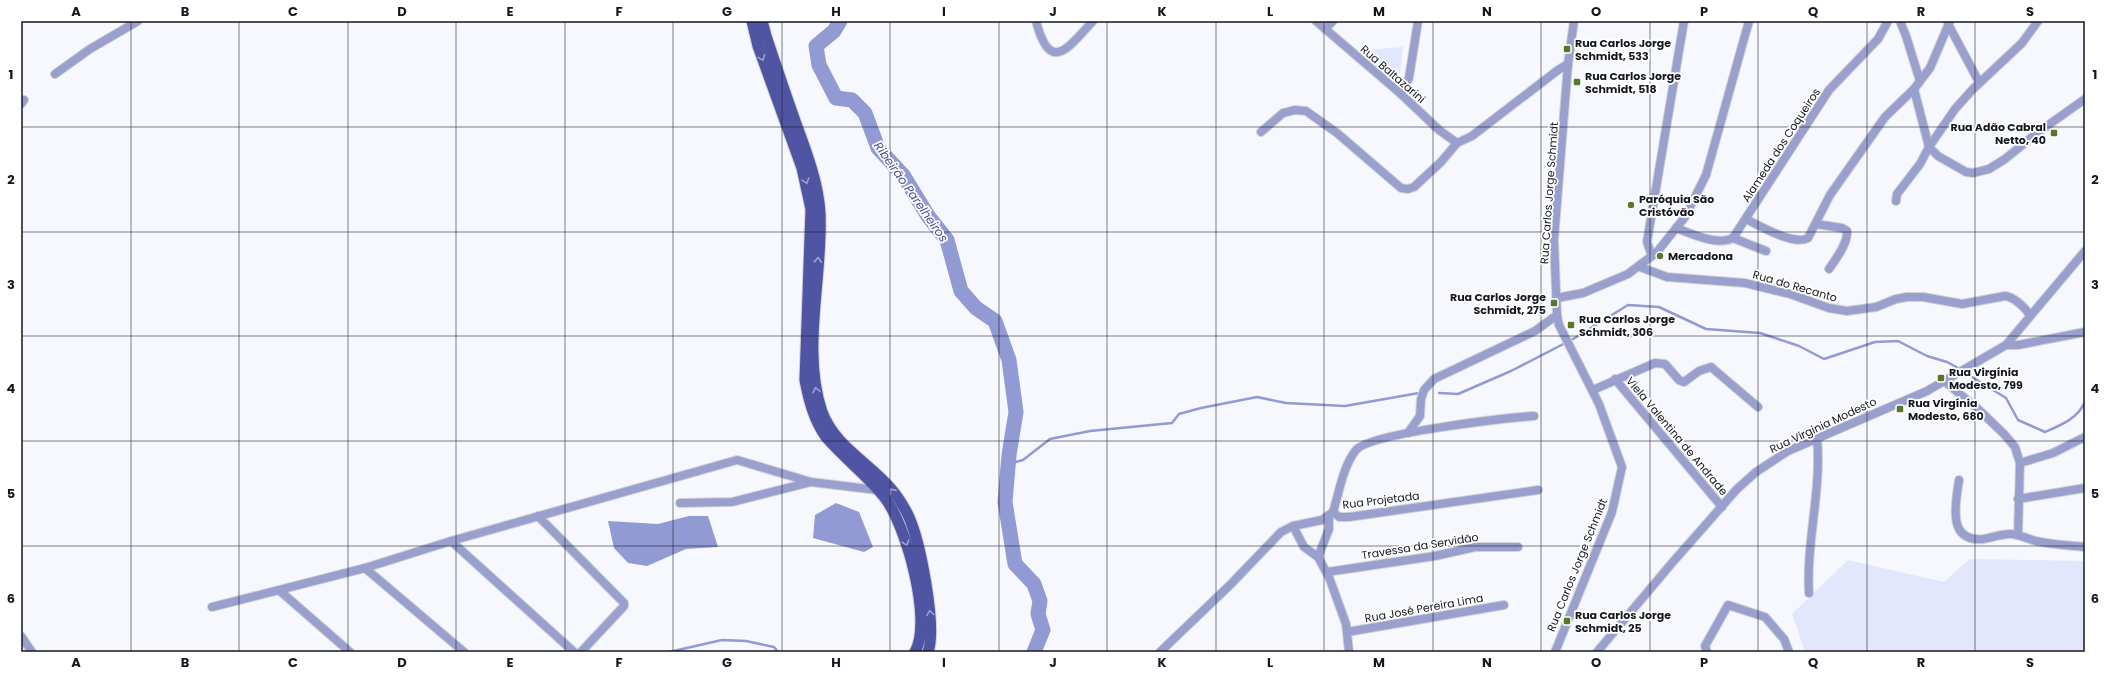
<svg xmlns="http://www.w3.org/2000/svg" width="2106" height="673" font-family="Poppins,sans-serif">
<rect width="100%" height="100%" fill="#f7f8fe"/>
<g fill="#e3e7fd">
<polygon points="1403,47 1400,74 1397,78 1365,50"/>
<polygon points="1970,559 2085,561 2085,652 1805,652 1792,614 1848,560 1944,582"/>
</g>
<g fill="#929ad4">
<polygon points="836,503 859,512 873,547 864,552 813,538 815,515"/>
<polygon points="689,516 708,516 718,547 686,549 647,566 628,563 614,548 608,521 658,524"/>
</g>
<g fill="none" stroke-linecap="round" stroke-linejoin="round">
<g stroke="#929ad4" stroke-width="2.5">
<path d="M1964,372l42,26 12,22 27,12c16,-7 32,-13 40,-30"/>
<polyline points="1439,393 1458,394 1511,371 1573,339 1628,305 1659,307 1706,329 1760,333 1799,346 1824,359 1875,342 1898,341 1927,356 1947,362 1960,369"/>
<polyline points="1008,464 1023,460 1050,439 1090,431 1172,423 1179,414 1201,408 1257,397 1286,403 1345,406 1419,393"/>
<polyline points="669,652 722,640 746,641 774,647 778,652"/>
</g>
<polyline stroke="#929ad4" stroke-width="15" points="840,21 834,31 816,46 819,65 836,98 852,100 865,113 878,148 903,175 928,216 947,240 961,291 976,308 995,321 1009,360 1016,412 1009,455 1005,502 1015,564 1034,584 1040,601 1038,614 1043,630 1034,652"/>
<defs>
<g id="minor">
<path d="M1036,21c14,54 32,27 57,0"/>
<polyline points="1316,21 1401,94 1439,130 1457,143"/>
<polyline points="1900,21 1906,36 1920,81"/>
<polyline points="1948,24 1979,82"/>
<polyline points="1325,29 1333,21"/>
<polyline points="55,74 90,49 138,21"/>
<polyline points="1914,89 1929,147 1938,156 1966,172 1973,173 1989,169 2005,159 2037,133 2085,99"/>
<polyline points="1401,94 1409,78 1418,21"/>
<polyline points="21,104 24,100"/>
<polyline points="1261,132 1283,113 1295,110 1306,111 1337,133 1401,188 1408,189 1414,187 1441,162 1457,143 1472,136 1558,70 1568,64"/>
<polyline points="1896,201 1897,194 1920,164 1929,147 1955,109 1973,89 2022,43 2038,21"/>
<path d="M1746,219c14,7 48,27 62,19l22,-43 55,-78 29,-28 16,-21 20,-47"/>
<path d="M1816,224l26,4 5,3c1,12 -11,28 -18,38"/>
<path d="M1676,228c16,6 41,18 57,10l96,-148 49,-51 10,-18"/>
<polyline points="1733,238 1766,251"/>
<polyline points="1652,256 1647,242 1684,21"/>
<path d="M1640,267l27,10 78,6 45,11 39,14 18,3 29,-4 20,-8 11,-2h16l39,7 43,-8c9,1 21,12 25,20"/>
<polyline points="1557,298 1583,293 1628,274 1657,252 1685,217 1706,175 1749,21"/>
<polyline points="2006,345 2018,345 2085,332"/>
<polyline points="1615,379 1722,507"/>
<polyline points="1944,381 1978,409 2004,434 2015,447 2020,463 2018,535"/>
<polyline points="1593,390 1655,363 1665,364 1679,380 1684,382 1699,371 1711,367 1758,407"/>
<polyline points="1408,433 1420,416 1421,399 1424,390 1434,379 1535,331 1557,315"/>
<polyline points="2020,463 2053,453 2085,437"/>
<path d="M1959,480c-3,22 -13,62 24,59 9,-1 17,-5 27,-5 9,0 17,5 26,7 16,4 33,4 49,6"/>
<polyline points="2018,499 2085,488"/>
<polyline points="680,503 732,502 811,482 877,490"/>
<path d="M1333,512c6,-19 10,-46 23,-62 14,-17 151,-32 178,-34"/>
<polyline points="538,516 624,603 624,606 581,652"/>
<polyline points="1293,526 1304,547 1318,557 1329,577 1346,624 1349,652"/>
<polyline points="451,541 574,652"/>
<polyline points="1318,557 1329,529 1329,516"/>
<polyline points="365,568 464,652"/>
<polyline points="1327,572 1435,556 1475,547 1518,547"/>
<polyline points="280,591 350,652"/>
<path d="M1809,593c-3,-52 13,-103 8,-155"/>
<polyline points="212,607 365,568 451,541 737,460 811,482"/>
<polyline points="1347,632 1504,605"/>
<polyline points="21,636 32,652"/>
<polyline points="1160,652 1230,585 1281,532 1293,526 1322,520 1333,512 1339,517 1349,517 1538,490"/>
<polyline points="1555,652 1612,512 1622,467 1599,404 1559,325 1557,315 1554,240 1568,64 1574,21"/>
<polyline points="1597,652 1672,563 1737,489 1756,472 1788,451 1927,391 2006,345 2085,251"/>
<polyline points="1707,652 1705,646 1728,605 1765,617 1784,639 1789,652"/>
</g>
<g id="primary">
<path d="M752,21l6,25 44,122 9,41 -6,171c4,21 9,40 21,57 18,21 43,40 59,61 21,27 48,123 30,154"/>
<path d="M762,21l4,15c9,27 18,54 28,82 11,31 24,62 26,95 3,64 -19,137 2,199 13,35 48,51 70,78 7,8 12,17 16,25 12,25 29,112 20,137"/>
</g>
</defs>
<use href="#minor" stroke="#d3d4da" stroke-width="10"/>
<use href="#primary" stroke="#d3d4da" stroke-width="13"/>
<use href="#minor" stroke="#9aa0cd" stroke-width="8"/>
<use href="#primary" stroke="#5055a3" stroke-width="11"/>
</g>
<defs><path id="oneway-chevron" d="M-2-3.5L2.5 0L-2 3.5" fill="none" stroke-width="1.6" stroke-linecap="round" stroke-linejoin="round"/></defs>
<g stroke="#9fa2cc">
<use href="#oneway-chevron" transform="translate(762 58) rotate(70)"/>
<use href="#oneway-chevron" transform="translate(806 181) rotate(73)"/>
<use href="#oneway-chevron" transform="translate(818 260) rotate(-87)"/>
<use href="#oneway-chevron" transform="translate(816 390) rotate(-102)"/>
<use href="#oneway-chevron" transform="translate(892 491) rotate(-129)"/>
<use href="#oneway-chevron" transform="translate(906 543) rotate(73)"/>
<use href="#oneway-chevron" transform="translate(930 613) rotate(-98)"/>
</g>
<path fill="none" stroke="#141620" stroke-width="1" stroke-opacity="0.55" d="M131,21v631M239,21v631M348,21v631M456,21v631M565,21v631M673,21v631M782,21v631M890,21v631M999,21v631M1107,21v631M1216,21v631M1324,21v631M1433,21v631M1541,21v631M1650,21v631M1758,21v631M1867,21v631M1975,21v631M21,127h2064M21,232h2064M21,336h2064M21,441h2064M21,546h2064"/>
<g fill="#59762c" stroke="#fff" stroke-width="1.5">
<rect x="1563" y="45" width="8" height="8" rx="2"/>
<rect x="1573" y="78" width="8" height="8" rx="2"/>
<rect x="2050" y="129" width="8" height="8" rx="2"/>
<circle cx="1631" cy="205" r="4"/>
<circle cx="1660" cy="256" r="4"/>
<rect x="1550" y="299" width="8" height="8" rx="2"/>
<rect x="1567" y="321" width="8" height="8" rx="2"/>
<rect x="1937" y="374" width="8" height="8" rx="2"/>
<rect x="1896" y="405" width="8" height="8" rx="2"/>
<rect x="1563" y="617" width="8" height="8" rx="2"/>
</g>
<g text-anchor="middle" stroke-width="3.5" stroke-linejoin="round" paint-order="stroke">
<g font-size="11" font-weight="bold" fill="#141620" stroke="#fff" text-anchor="start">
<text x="1575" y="47">Rua Carlos Jorge<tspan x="1575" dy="13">Schmidt, 533</tspan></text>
<text x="1585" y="80">Rua Carlos Jorge<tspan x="1585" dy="13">Schmidt, 518</tspan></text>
<text x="2046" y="131" text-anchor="end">Rua Adão Cabral<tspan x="2046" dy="13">Netto, 40</tspan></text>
<text x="1639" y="203">Paróquia São<tspan x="1639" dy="13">Cristóvão</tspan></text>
<text x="1668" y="260">Mercadona</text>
<text x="1546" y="301" text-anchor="end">Rua Carlos Jorge<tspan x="1546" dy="13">Schmidt, 275</tspan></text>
<text x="1579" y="323">Rua Carlos Jorge<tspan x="1579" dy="13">Schmidt, 306</tspan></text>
<text x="1949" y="376">Rua Virgínia<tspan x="1949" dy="13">Modesto, 799</tspan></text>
<text x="1908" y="407">Rua Virgínia<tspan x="1908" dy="13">Modesto, 680</tspan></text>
<text x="1575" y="619">Rua Carlos Jorge<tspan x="1575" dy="13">Schmidt, 25</tspan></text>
</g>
<g font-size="11" fill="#141620" stroke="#fff">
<text transform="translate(1393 74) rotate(41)" y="4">Rua Baltazarini</text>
<text transform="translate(1781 145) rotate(-57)" y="4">Alameda dos Coqueiros</text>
<text transform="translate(1549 193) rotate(-86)" y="4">Rua Carlos Jorge Schmidt</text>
<text transform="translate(1795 286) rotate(16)" y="4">Rua do Recanto</text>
<text transform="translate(1823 425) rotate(-25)" y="4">Rua Virginia Modesto</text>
<text transform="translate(1677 436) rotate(50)" y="4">Viela Valentina de Andrade</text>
<text transform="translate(1381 500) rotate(-7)" y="4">Rua Projetada</text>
<text transform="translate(1420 546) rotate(-9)" y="4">Travessa da Servidão</text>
<text transform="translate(1577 565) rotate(-68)" y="4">Rua Carlos Jorge Schmidt</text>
<text transform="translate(1424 608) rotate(-10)" y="4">Rua José Pereira Lima</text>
</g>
<g font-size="12" font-style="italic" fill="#494d95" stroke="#fff">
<text transform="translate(911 192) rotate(55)" y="4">Ribeirão Parelheiros</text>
</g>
</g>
<rect width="2106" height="673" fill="none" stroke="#ffffff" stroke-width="44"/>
<rect x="22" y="22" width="2062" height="629" fill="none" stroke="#141620" stroke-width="1.5"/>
<g font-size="13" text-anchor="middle" font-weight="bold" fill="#141620">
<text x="76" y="16">A</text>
<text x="185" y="16">B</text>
<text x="293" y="16">C</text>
<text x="402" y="16">D</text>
<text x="510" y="16">E</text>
<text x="619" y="16">F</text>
<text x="727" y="16">G</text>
<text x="836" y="16">H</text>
<text x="944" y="16">I</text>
<text x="1053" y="16">J</text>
<text x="1162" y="16">K</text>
<text x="1270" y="16">L</text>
<text x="1379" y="16">M</text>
<text x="1487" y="16">N</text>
<text x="1596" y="16">O</text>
<text x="1704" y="16">P</text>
<text x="1813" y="16">Q</text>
<text x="1921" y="16">R</text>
<text x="2030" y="16">S</text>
<text x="11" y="79">1</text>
<text x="2095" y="79">1</text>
<text x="11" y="184">2</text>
<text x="2095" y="184">2</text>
<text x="11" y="289">3</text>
<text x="2095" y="289">3</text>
<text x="11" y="393">4</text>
<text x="2095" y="393">4</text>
<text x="11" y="498">5</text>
<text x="2095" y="498">5</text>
<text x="11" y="603">6</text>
<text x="2095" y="603">6</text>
<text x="76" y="667">A</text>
<text x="185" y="667">B</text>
<text x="293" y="667">C</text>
<text x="402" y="667">D</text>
<text x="510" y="667">E</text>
<text x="619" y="667">F</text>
<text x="727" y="667">G</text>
<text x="836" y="667">H</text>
<text x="944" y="667">I</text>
<text x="1053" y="667">J</text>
<text x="1162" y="667">K</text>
<text x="1270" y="667">L</text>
<text x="1379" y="667">M</text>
<text x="1487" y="667">N</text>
<text x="1596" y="667">O</text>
<text x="1704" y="667">P</text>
<text x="1813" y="667">Q</text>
<text x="1921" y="667">R</text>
<text x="2030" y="667">S</text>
</g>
</svg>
